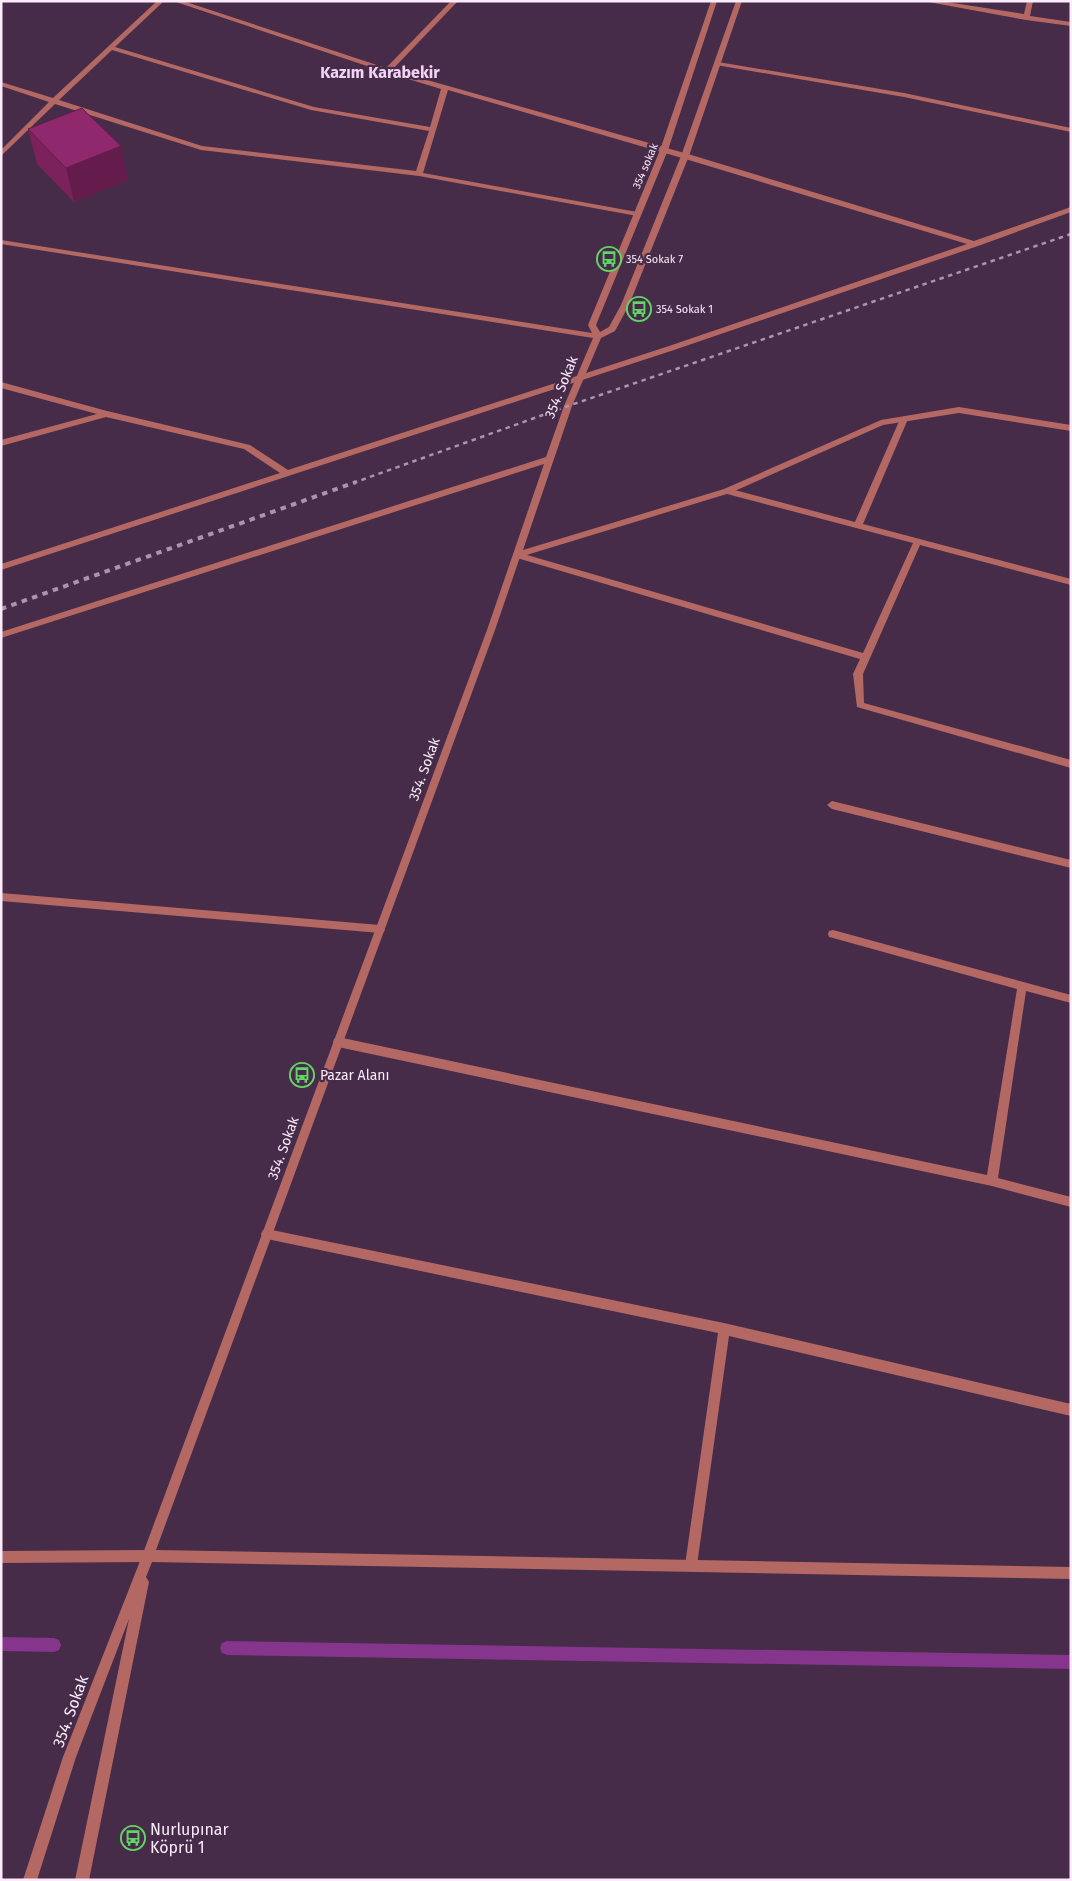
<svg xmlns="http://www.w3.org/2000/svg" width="1072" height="1881" font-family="'Fira Sans',sans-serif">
<rect width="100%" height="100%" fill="#462c48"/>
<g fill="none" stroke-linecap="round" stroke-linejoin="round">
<g fill="#85358c" fill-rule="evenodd">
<polygon points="1,1637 54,1638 59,1640 61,1645 59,1650 54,1652 1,1651"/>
<polygon points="227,1641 1071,1655 1071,1669 227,1655 222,1653 220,1648 222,1643"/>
</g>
<g fill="#b46863" fill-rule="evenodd">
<path d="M157,1h7l-49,46 199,60 116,20 11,-38 -56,-17 -212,-71h10l203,67 65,-67h7l-66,69 296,84 286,87 97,-34v5l-93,34 -304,104 -673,220v-6l279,-91 -36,-24 -138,-32 -105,29v-6l96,-26 -96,-26v-6l106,29 143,34 38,25 381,-124 298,-102 -285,-86 -234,-68 -25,83 214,39 4,2 -4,2 -218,-40 -218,-26 -146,-46 -54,52v-6l48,-48 -48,-16v-4l52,16zM112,50l199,60 118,21 -13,40 -214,-25 -143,-46z"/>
<polygon points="923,1 940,1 1024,14 1027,1 1033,1 1030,16 1071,22 1071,26 1026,20"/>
<polygon points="718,62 904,93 1071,128 1071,132 904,97 716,65 715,64"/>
<polygon points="904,416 908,419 863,524 1071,579 1071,585 920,545 863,674 864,703 1071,760 1071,768 857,707 853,674 860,659 517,558 513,555 517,552 863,653 913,543 727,494 723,491 727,488 855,522 900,419"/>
<polygon points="832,801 1071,860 1071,868 832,809 827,805"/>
<polygon points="1,893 380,925 384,926 385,929 384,932 380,933 1,901"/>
<polygon points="833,930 1071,995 1071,1003 1026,991 998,1178 1071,1197 1071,1207 992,1186 338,1047 334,1045 333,1042 334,1039 338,1037 987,1175 1017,989 833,938 829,937 828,934 829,931"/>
<polygon points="267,1229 724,1323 1071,1404 1071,1416 729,1336 697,1565 695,1569 691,1571 687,1569 685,1565 718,1333 267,1239 263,1238 261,1234 263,1230"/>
<polygon points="148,1550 152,1552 154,1556 152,1560 148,1562 1,1563 1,1551"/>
</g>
<polygon fill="#b46863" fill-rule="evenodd" points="711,1 717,1 668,150 596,325 600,332 609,327 621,305 681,156 736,1 742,1 689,156 629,305 615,331 601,338 572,406 523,550 724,489 881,420 959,407 1071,425 1071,431 959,413 883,425 730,493 520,557 495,630 156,1550 1071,1567 1071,1579 152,1562 146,1577 149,1582 89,1880 75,1880 129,1619 76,1757 37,1880 23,1880 63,1757 142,1556 487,630 544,464 1,638 1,632 546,457 564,406 593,338 1,244 1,240 592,333 588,325 660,150"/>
<polyline stroke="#aa95ab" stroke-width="2.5" stroke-dasharray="4.5 4.5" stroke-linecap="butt" points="353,483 568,406 1071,234"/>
<polyline stroke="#aa95ab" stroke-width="4" stroke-dasharray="5.5 5.5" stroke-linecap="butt" points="1,609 356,482"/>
</g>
<polygon fill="#7b225d" points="28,129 121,146 128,180 74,202 37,164"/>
<polygon fill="#641c4c" points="121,146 128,180 74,202 66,168"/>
<polygon fill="#8f286c" stroke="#641c4c" points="82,108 121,146 66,168 28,129"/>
<defs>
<symbol id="bus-ring" viewBox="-11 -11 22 22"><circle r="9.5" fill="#462c48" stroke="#63d468" stroke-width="1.5"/><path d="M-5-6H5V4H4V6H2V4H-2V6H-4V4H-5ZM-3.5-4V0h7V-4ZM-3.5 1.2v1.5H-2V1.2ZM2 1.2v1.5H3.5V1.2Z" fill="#63d468"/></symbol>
</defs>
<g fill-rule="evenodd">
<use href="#bus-ring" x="595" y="245" width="28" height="28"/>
<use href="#bus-ring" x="625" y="295" width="28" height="28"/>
<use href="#bus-ring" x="288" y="1061" width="28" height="28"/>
<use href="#bus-ring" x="119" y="1824" width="28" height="28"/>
</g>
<g text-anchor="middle" stroke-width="4.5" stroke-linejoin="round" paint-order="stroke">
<g font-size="11" fill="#fbebfc" stroke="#462c48">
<text transform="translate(645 166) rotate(-67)" y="4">354 sokak</text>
</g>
<g font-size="11" fill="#fbebfc" stroke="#462c48" text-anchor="start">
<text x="626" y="263">354 Sokak 7</text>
<text x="656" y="313">354 Sokak 1</text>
</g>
<g font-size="14" fill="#fbebfc" stroke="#462c48">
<text transform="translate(561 387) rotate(-68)" y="5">354. Sokak</text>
<text transform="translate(424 769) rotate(-70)" y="5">354. Sokak</text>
<text transform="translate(283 1148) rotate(-70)" y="5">354. Sokak</text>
</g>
<g font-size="14" fill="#fbebfc" stroke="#462c48" text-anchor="start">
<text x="320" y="1080">Pazar Alanı</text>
</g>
<g font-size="16" font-weight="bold" fill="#f4d4f6" stroke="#462c48">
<text x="380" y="78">Kazım Karabekir</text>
</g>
<g font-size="16" fill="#fbebfc" stroke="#462c48">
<text transform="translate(70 1711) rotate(-70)" y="6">354. Sokak</text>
</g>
<g font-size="16" fill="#fbebfc" stroke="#462c48" text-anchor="start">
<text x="150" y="1835">Nurlupınar<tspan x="150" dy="18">Köprü 1</tspan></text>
</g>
</g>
<rect width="1072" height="1881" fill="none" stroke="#fbebfc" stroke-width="5"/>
</svg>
